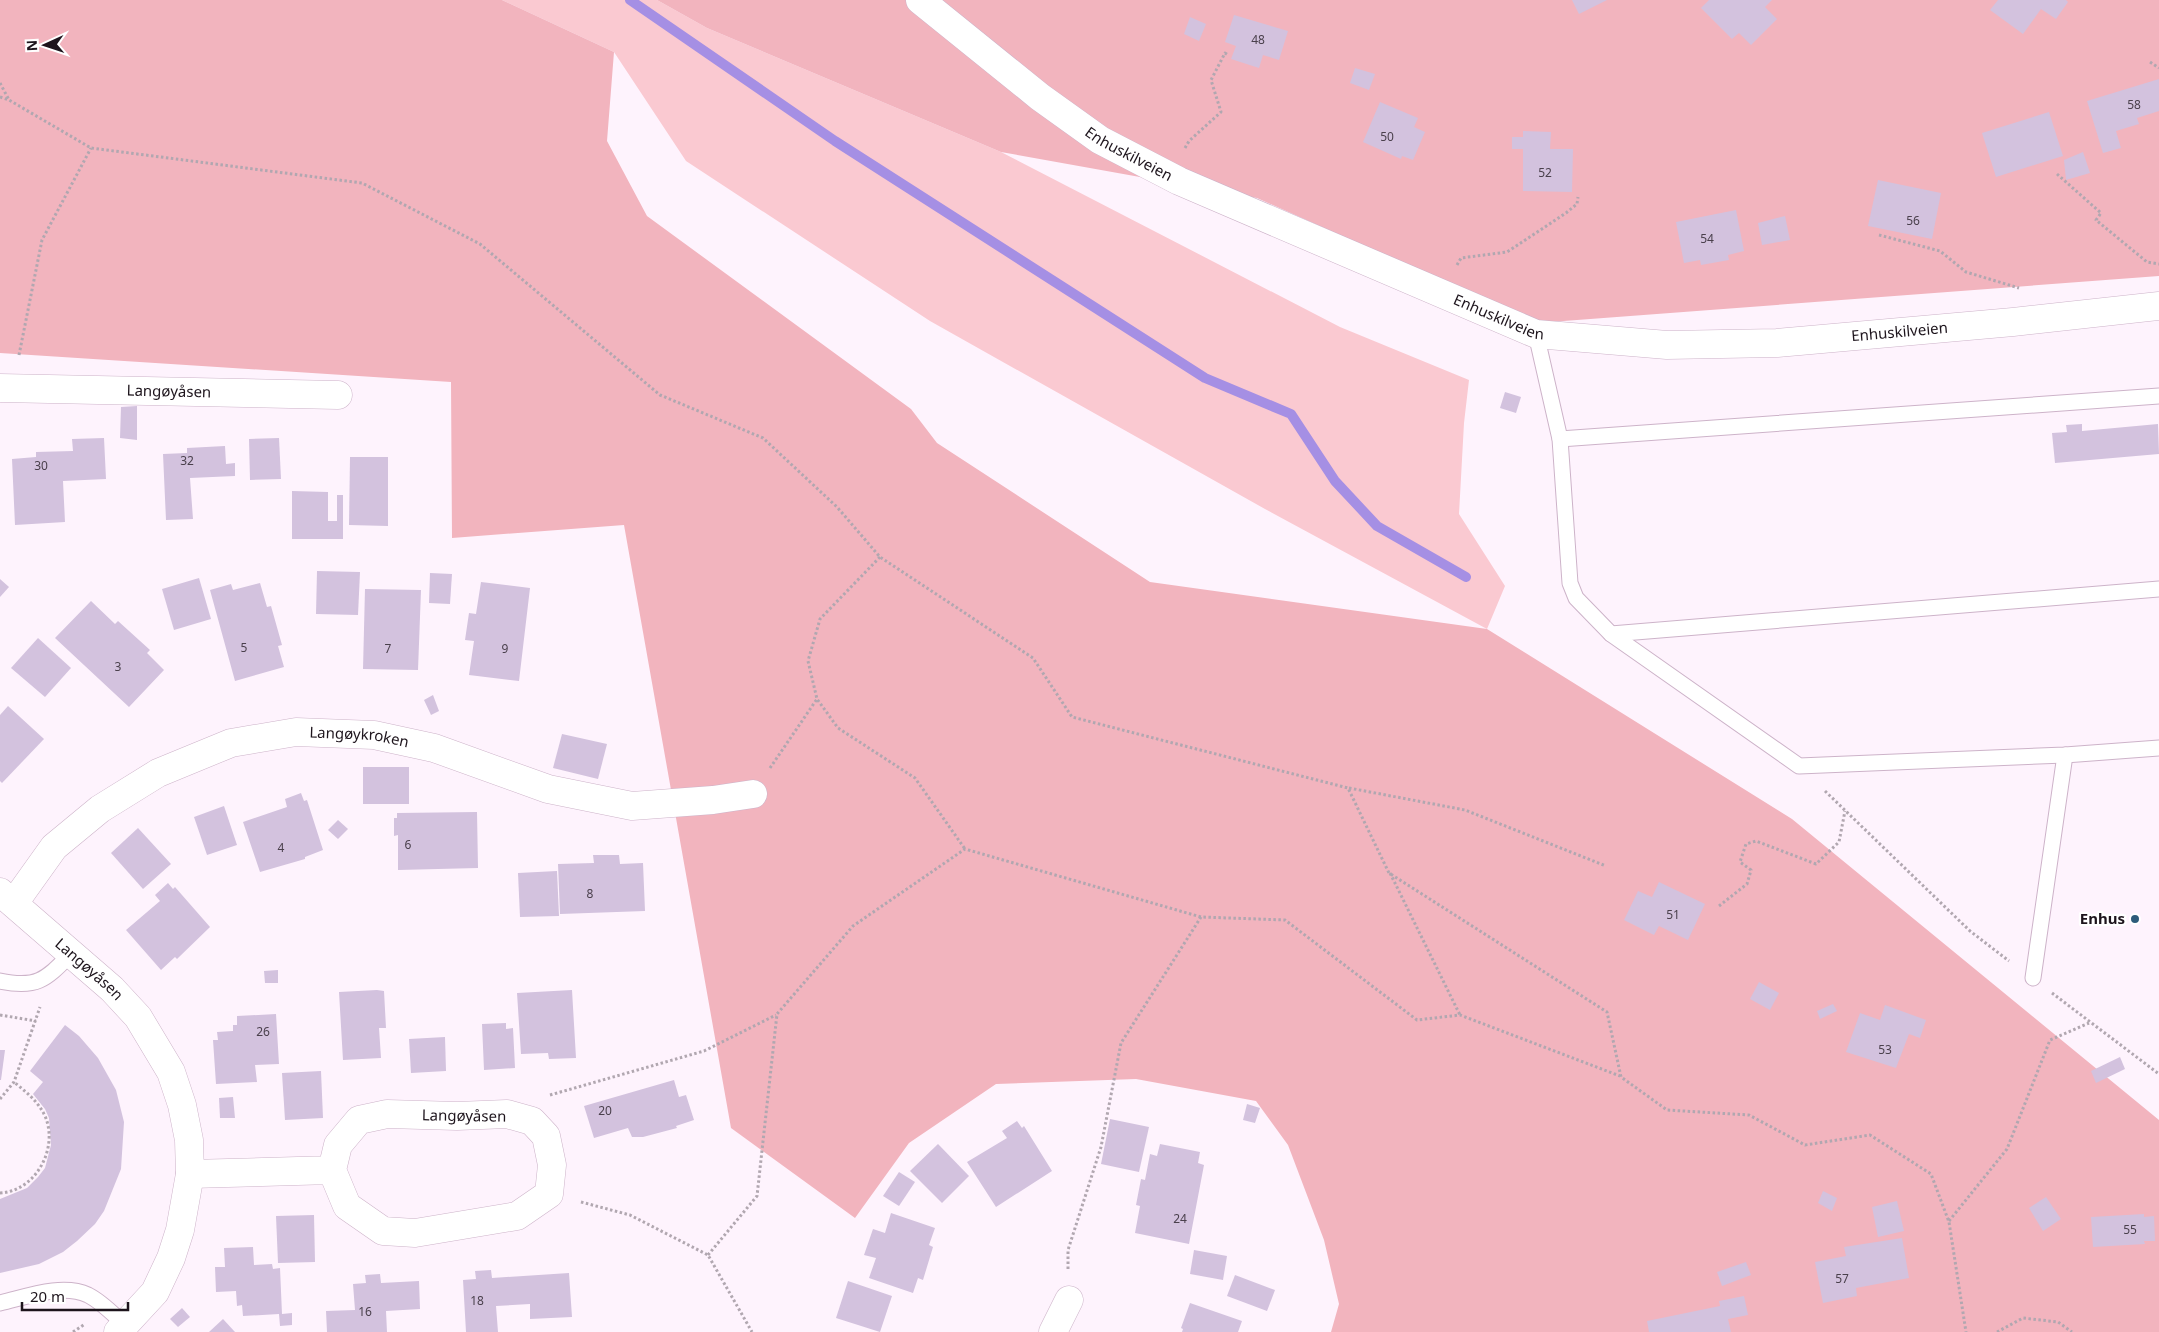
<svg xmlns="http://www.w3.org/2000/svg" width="2159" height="1332" font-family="'Noto Sans',sans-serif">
<rect width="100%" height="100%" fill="#fef3fd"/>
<polygon fill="#fac9d1" points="502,0 657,0 707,28 1001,152 1340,327 1469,380 1464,423 1459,514 1505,586 1487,629 1265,509 930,321 686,161 614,52"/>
<g fill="#f2b4be">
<polygon points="0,0 502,0 614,52 607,141 647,216 911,409 937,443 1150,582 1487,629 1792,819 2159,1120 2159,1332 1331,1332 1339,1304 1324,1240 1288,1145 1256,1101 1136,1079 996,1084 909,1143 855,1218 731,1128 624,525 452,538 451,382 0,353"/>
<polygon points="657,0 2159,0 2159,276 1537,323 1257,198 1001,152 707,28"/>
</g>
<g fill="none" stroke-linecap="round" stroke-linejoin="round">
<polyline stroke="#a58fe4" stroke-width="10" points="630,0 835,141 1205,378 1291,414 1335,481 1377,526 1466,577"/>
</g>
<g fill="#d3c2de">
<polygon points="1572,0 1607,0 1579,14"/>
<polygon points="1709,0 1772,0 1765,7 1777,19 1751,45 1739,33 1732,39 1701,8"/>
<polygon points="1998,0 2066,0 2068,2 2056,19 2041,9 2023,34 1990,10"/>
<polygon points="1234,15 1288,31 1279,60 1263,55 1259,68 1231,59 1236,46 1225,42"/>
<polygon points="1190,17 1206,24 1199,41 1184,34"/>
<polygon points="1355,68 1375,74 1369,90 1350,83"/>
<polygon points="2159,79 2159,111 2137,118 2139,124 2116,131 2121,148 2103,153 2087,101"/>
<polygon points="1380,102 1418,118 1414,127 1425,132 1413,160 1402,156 1401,159 1363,142"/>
<polygon points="2049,112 2063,156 1996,177 1982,133"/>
<polygon points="1523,131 1551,132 1550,149 1573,149 1572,192 1523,191 1523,149 1512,149 1512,137 1523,137"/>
<polygon points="2083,152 2090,173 2066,180 2064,160"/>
<polygon points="1878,180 1941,193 1932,239 1868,226"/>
<polygon points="1736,210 1744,251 1728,255 1729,260 1701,265 1700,260 1684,263 1676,222"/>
<polygon points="1785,216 1790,240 1762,245 1758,223"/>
<polygon points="1505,392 1521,397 1516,413 1500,408"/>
<polygon points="137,406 137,440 120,438 121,407"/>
<polygon points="2082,424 2082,431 2158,424 2159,454 2055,463 2052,433 2067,432 2066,425"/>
<polygon points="104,438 106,479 63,481 65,522 15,525 12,459 36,457 36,452 73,451 72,439"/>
<polygon points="279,438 281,479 250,480 249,439"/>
<polygon points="225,446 226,464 235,463 235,476 190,478 193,519 166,520 163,454 187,453 187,448"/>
<polygon points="350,457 388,457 388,526 349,525"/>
<polygon points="292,491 328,492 328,521 337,521 337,495 343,495 343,539 292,539"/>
<polygon points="317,571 360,572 358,615 316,614"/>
<polygon points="430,573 452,574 450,604 429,603"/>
<polygon points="199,578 211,619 174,630 162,589"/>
<polygon points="0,579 9,587 0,597"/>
<polygon points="481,582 530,588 519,681 469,675 474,641 465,640 469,613 476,614"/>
<polygon points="260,583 267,607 271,606 282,645 278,646 284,667 235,681 210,590 231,584 233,590"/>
<polygon points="365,589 421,590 418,670 363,669"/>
<polygon points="91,601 115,624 118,621 150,650 147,653 164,670 129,707 55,638"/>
<polygon points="38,638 71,668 45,697 11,668"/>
<polygon points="433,695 439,711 431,715 424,700"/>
<polygon points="8,706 44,739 2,783 0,781 0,715"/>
<polygon points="562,734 607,744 598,779 553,768"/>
<rect x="363" y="767" width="46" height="37"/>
<polygon points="301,793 304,801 307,800 323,850 305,857 305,859 260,872 243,822 287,807 285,799"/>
<polygon points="224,806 237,845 207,855 194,817"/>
<polygon points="477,812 478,868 398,870 398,835 394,836 394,818 397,818 397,813"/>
<polygon points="338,820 348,829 338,839 328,830"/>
<polygon points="138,828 171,864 143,889 111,853"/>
<polygon points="593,855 619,855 620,864 643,863 645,911 560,914 558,864 594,863"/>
<polygon points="557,871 559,916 520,917 518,873"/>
<polygon points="1659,882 1705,904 1688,940 1659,926 1654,935 1624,920 1638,891 1652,897"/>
<polygon points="168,883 173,889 175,887 210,927 177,959 175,957 161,970 126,930 160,901 155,895"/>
<polygon points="278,970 278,983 265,983 264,971"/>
<polygon points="1759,982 1779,993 1770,1010 1750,999"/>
<polygon points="377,990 384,991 386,1028 379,1028 381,1058 343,1060 339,992"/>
<polygon points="572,990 576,1058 549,1059 548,1053 521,1054 517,993"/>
<polygon points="1833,1004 1837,1011 1820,1019 1817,1011"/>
<polygon points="1885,1005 1926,1020 1920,1038 1909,1034 1896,1068 1846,1052 1860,1013 1880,1020"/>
<polygon points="276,1014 279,1064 255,1065 257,1082 216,1084 213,1040 218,1040 217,1032 233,1031 233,1025 237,1025 237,1016"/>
<polygon points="506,1023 506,1029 513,1028 515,1068 484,1070 482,1024"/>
<polygon points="65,1025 79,1036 98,1058 116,1090 124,1122 121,1169 104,1211 95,1224 77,1241 63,1252 39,1264 0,1273 0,1199 27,1188 38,1177 45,1168 51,1145 49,1118 45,1109 33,1094 43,1082 30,1071"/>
<polygon points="445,1037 446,1071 411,1073 409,1039"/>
<polygon points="0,1050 5,1050 1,1080 0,1080"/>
<polygon points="2120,1057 2125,1069 2096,1083 2091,1071"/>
<polygon points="321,1071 323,1118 285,1120 282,1073"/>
<polygon points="674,1080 679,1097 686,1095 694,1120 676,1126 677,1128 643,1137 632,1137 628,1128 594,1138 584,1106"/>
<polygon points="233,1097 235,1118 220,1118 219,1098"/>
<polygon points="1247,1104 1260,1108 1255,1123 1243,1120"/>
<polygon points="1110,1119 1149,1127 1139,1172 1101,1164"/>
<polygon points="1017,1121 1022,1128 1024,1126 1052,1171 996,1207 967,1162 1007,1138 1002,1131"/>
<polygon points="938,1144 969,1176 942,1203 910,1171"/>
<polygon points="1160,1144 1200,1152 1198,1163 1204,1165 1189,1244 1135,1233 1140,1206 1136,1205 1141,1179 1145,1180 1150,1154 1157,1156"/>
<polygon points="899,1172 915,1182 899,1206 883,1196"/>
<polygon points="1823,1191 1837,1198 1832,1211 1818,1203"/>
<polygon points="2046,1197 2061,1219 2043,1231 2029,1208"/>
<polygon points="1897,1201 1904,1231 1878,1237 1872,1207"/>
<polygon points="891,1213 935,1228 929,1245 933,1247 923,1280 918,1278 913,1293 869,1278 876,1258 864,1255 873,1229 885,1233"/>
<polygon points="2144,1214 2144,1217 2154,1216 2155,1241 2144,1241 2145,1244 2093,1247 2091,1217"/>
<polygon points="314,1215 315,1262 278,1263 276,1216"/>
<polygon points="1902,1238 1909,1278 1856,1288 1857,1296 1823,1303 1815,1262 1846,1256 1844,1247"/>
<polygon points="253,1247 254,1265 272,1264 273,1269 280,1268 282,1314 292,1313 292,1325 280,1326 279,1314 243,1316 242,1305 237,1306 236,1291 216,1292 215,1267 225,1267 224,1248"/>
<polygon points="1194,1250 1227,1256 1223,1280 1190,1274"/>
<polygon points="1746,1262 1751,1275 1722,1286 1717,1272"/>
<polygon points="491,1270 492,1278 569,1273 572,1317 530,1319 530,1304 496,1306 498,1332 466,1332 463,1280 476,1279 475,1271"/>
<polygon points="380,1274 381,1283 419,1281 420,1309 386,1311 387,1332 327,1332 326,1311 355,1310 353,1284 366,1283 365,1275"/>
<polygon points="1235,1275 1275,1290 1267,1311 1227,1296"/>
<polygon points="848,1281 892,1296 880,1332 836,1318"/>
<polygon points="1744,1296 1748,1315 1728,1319 1731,1332 1649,1332 1647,1321 1720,1306 1719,1301"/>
<polygon points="1190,1303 1242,1321 1238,1332 1182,1332 1183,1329 1181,1328"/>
<polygon points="182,1308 190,1317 178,1327 170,1319"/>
<polygon points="223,1319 235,1332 209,1332"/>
</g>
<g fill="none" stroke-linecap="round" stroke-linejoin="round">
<defs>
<g id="lane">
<polyline points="1536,334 1560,439 1570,583 1576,598 1611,634 1799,766 2065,755 2159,748"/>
<polyline points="1560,439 2159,396"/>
<polyline points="1611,634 2159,589"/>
<polyline points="2033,978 2065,755"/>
<path d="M0,981c38,8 46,-2 72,-28"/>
<path d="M0,1303c26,-6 62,-20 88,-8 14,7 26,20 37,30"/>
</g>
<g id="street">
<path id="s1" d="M920,0l120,97 60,43 79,41 357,153 131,11 110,-2 236,-21 146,-16"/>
<path id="s2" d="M0,388l338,7"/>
<path id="s3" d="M0,892l112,97 26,28 33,55 11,33 7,35 1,34 -10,56 -9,28 -16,34 -37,40"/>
<path id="s4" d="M14,903l40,-56 46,-38 58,-36 73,-30 65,-11 78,3 60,13 114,41 84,17 81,-6 40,-6"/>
<polyline points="190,1174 332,1170 347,1206 383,1231 415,1233 517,1216 549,1194 552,1165 546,1136 532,1121 507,1114 457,1116 387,1114 359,1120 338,1145 332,1170"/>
<polyline points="1053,1332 1069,1300"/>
</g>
</defs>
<use href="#lane" stroke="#cdb3c9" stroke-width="17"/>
<use href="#street" stroke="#cdb3c9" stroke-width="29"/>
<g stroke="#b1a7b0" stroke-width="3" stroke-dasharray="2.5 2.5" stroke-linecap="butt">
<polyline points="2150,62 2159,68"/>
<polyline points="0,83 9,100"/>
<polyline points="0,97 9,100 91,148 362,183 480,244 660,395 763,438 837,507 880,557 1033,658 1072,717 1348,788 1389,873 1607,1012 1621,1077 1667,1110 1749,1115 1805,1145 1870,1135 1931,1174 1949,1222 1966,1332"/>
<polyline points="1185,148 1189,141 1221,112 1211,80 1225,53 1228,55"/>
<polyline points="2057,174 2101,213 2096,220 2147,262 2159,264"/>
<polyline points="1879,235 1940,251 1966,272 2019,288"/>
<polyline points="1457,265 1461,258 1507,252 1566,213 1577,204 1578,197"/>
<polyline points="19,355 42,240 91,148"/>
<polyline points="880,557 820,619 808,661 817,699 838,728 915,778 965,849"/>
<polyline points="770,768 817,699"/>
<polyline points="1349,788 1465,810 1606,866"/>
<polyline points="1825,791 1970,931 2009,961"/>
<polyline points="1390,873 1460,1015"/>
<polyline points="1719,906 1747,884 1751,870 1740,862 1746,844 1756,841 1816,864 1839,842 1845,811"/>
<polyline points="2052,993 2159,1074"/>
<polyline points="0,1015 36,1021"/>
<polyline points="550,1095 704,1051 776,1015"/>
<polyline points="0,1099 14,1082 40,1007"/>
<path d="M0,1193c36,-2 59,-45 45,-77 -7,-15 -19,-24 -31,-34"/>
<polyline points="581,1202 630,1215 708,1255 752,1332"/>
<polyline points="1949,1221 2007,1149 2050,1040 2089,1023"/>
<polyline points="708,1255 757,1196 777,1014 853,926 965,849 1201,917 1285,920 1417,1020 1460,1015 1620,1076"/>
<polyline points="1068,1269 1068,1250 1101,1147 1121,1043 1201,917"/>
<polyline points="73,1332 85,1324"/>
<polyline points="1997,1332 2023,1318 2058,1322 2072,1332"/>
</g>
<use href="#lane" stroke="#fff" stroke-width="15"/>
<use href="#street" stroke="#fff" stroke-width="28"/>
</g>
<circle fill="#2d5b7a" stroke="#fff" stroke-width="2" cx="2135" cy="919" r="5"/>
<g text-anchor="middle" stroke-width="4.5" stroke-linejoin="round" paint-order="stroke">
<g font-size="12" fill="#4a404c">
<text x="1258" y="44">48</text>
<text x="2134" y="109">58</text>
<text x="1387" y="141">50</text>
<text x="1545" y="177">52</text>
<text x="1913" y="225">56</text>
<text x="1707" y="243">54</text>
<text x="187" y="465">32</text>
<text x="41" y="470">30</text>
<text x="244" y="652">5</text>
<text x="388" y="653">7</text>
<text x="505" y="653">9</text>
<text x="118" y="671">3</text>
<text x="408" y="849">6</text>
<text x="281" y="852">4</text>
<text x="590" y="898">8</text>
<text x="1673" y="919">51</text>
<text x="263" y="1036">26</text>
<text x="1885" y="1054">53</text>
<text x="605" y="1115">20</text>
<text x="1180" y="1223">24</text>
<text x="2130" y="1234">55</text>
<text x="1842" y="1283">57</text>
<text x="477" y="1305">18</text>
<text x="365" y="1316">16</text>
</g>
<g font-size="15" fill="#1d141c" stroke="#fff">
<text dy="5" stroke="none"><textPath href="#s1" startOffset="260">Enhuskilveien</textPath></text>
<text dy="5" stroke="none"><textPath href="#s1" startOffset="665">Enhuskilveien</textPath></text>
<text dy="5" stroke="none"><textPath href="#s1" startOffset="1070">Enhuskilveien</textPath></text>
<text dy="5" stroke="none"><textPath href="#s2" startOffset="169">Langøyåsen</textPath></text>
<text dy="5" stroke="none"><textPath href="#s4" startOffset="405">Langøykroken</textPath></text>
<text dy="5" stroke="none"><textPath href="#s3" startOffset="118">Langøyåsen</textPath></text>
<text transform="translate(464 1116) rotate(1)" y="5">Langøyåsen</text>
</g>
<g font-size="15" font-weight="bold" fill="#1d141c" stroke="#fff" text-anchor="end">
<text x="2125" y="924">Enhus</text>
</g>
</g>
<g transform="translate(45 45) rotate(267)" stroke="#ffffff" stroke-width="4" paint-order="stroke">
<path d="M0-4L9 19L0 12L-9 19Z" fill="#1d141c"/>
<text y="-8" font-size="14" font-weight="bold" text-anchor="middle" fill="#1d141c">N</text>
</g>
<path d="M22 1302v8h106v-8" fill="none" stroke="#1d141c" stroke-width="2.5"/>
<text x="30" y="1302" font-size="15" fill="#1d141c" stroke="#ffffff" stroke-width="4" paint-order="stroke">20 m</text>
</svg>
